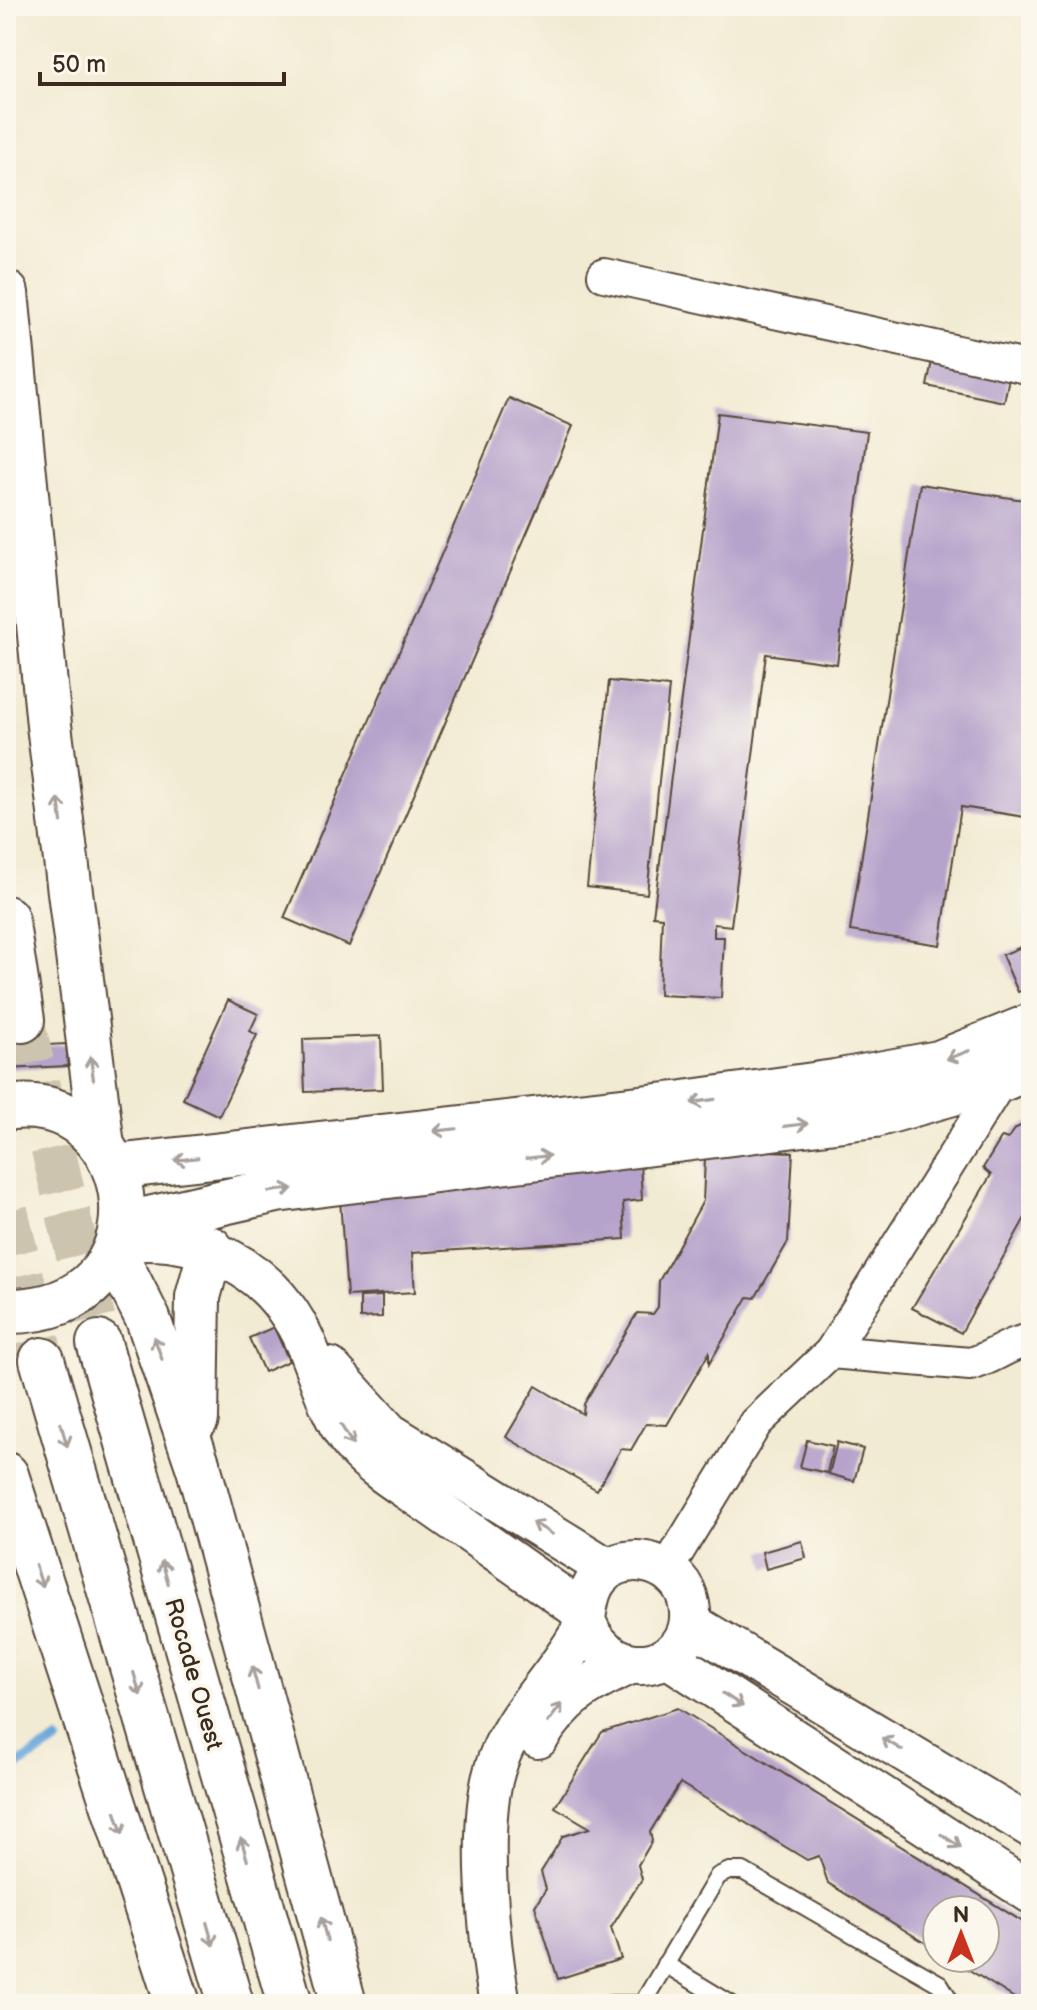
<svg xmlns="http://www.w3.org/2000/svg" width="1037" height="2010" font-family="'Balsamiq Sans',sans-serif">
<rect width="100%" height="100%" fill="#fbf7ec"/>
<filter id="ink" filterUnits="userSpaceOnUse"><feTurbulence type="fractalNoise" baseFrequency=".0125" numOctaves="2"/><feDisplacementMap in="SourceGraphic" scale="16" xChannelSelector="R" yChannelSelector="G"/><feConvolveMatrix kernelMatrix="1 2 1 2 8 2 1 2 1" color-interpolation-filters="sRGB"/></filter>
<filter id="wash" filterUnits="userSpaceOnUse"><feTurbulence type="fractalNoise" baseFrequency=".006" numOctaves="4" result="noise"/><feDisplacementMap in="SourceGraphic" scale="32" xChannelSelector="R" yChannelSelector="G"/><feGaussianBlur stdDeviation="1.8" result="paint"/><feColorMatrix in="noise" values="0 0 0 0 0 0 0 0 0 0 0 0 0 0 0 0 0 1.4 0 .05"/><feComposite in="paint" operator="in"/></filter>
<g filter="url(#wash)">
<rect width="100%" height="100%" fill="#f2ebd3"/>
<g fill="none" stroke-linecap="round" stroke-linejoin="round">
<polyline stroke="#6ca7dc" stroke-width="10" points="6,1772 57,1741"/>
</g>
<g id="blocks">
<g fill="#b6a3cb">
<polygon points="934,351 1011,368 1004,402 927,386"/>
<polygon points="509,398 573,426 349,946 284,918"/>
<polygon points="718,413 867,432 837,664 766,654 731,926 714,924 714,937 724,937 721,998 659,995 662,917 653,916"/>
<polygon points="920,484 1031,501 1031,818 961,807 940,945 850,931"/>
<polygon points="609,681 669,687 647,894 587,887"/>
<polygon points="1031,943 1031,987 1018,992 1002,955"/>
<polygon points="228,1000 258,1014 250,1031 257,1035 219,1116 183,1099"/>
<polygon points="381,1036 383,1089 305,1092 303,1039"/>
<polygon points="66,1044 68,1066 6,1069 6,1047"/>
<polygon points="1031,1121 1031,1207 961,1333 912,1308 991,1175 983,1168 1002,1137 1008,1139 1016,1128"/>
<polygon points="706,1137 765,1140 764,1151 793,1152 788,1242 755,1298 748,1297 709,1364 709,1353 667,1425 646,1424 631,1450 621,1449 597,1490 506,1437 536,1386 583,1414 584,1404 637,1313 653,1314 658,1307 659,1281 703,1201"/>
<polygon points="640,1161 642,1200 623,1202 625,1239 412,1253 415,1292 347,1296 339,1186"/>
<polygon points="382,1296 382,1317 360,1318 360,1297"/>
<polygon points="274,1327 289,1361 264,1372 249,1338"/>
<polygon points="807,1440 833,1446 827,1473 800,1467"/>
<polygon points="837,1442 863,1449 854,1481 829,1474"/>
<polygon points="802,1541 806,1558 766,1569 762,1552"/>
<polygon points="678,1708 1031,1927 1031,2004 1013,2004 1016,1999 950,1958 985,1958 985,1910 937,1910 937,1950 828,1883 819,1856 807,1860 680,1783 650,1832 652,1841 638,1865 642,1879 611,1928 621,1959 558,1979 535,1906 546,1889 541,1872 563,1836 590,1828 555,1807 602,1732"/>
</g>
</g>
</g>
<g filter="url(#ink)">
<use href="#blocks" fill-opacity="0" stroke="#564739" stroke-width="2"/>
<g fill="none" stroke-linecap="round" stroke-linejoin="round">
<g stroke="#cdc4af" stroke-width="44" stroke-dasharray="44 22" stroke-linecap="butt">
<polyline points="22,1020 99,1343"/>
<polyline points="6,1211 42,1360"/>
</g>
<defs>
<g id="service">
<polyline points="665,1964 731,2004"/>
<polyline points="611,2004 642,2004"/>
<polyline points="642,2004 718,1876 729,1871 743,1871 940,1984 952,2004"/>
</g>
<g id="minor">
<polyline points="604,275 1031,368"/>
<polyline points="831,1352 1002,1079"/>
<path d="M667,1569l89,-146 75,-71 139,12c22,-5 38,-21 61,-24"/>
</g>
<g id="tertiary">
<path d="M118,1242c81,-11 154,25 187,100 15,34 25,76 49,104 21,24 51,41 77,59 51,36 103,72 154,108"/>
<polyline points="330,1368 389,1433 608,1569"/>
<polyline points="690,1623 1031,1827"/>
<polyline points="667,1657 1031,1893"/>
<path d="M538,1738c27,-41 46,-53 90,-73"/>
<path d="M500,2004c-11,-60 -23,-177 -5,-235 15,-51 57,-87 83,-132 12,-20 5,-42 22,-61 29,-30 82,-12 89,28 12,62 -75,88 -103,19"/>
</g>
<g id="secondary">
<path d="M6,1108c139,-22 170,206 0,203"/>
<polyline points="115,1167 684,1103 835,1082 939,1063 1031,1026"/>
<polyline points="123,1225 276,1190 875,1115 1002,1079 1031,1067"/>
</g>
<g id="trunk">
<polyline points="6,293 49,725 102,1146"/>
<polyline points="6,918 22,1020"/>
<polyline points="114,1252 148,1319 199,1469 344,2004"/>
<polyline points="99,1343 290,2004"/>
<polyline points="42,1360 231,2004"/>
<polyline points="196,1419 198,1297 211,1249"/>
<polyline points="6,1475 178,2004"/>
</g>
</defs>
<use href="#service" stroke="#564739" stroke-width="20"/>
<use href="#minor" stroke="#564739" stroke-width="36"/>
<use href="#tertiary" stroke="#564739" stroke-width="44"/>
<use href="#secondary" stroke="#564739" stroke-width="48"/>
<use href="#trunk" stroke="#564739" stroke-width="48"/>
<use href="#service" stroke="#fff" stroke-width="16"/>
<use href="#minor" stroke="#fff" stroke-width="32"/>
<use href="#tertiary" stroke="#fff" stroke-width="40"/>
<use href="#secondary" stroke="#fff" stroke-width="44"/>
<use href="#trunk" stroke="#fff" stroke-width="44"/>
</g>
<defs><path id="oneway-shaft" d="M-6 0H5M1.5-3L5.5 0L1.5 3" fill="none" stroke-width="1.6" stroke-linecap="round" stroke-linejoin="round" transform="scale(2)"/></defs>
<g stroke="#a79f9a">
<use href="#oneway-shaft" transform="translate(60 810) rotate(-97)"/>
<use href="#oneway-shaft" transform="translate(958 1055) rotate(159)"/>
<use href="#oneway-shaft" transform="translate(92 1068) rotate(-97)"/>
<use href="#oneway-shaft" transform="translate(703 1101) rotate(172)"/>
<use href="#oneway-shaft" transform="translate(796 1125) rotate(-7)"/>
<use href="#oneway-shaft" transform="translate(445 1130) rotate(174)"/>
<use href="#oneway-shaft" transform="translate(538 1157) rotate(-7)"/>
<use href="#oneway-shaft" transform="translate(186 1159) rotate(174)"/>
<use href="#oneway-shaft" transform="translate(281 1190) rotate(-8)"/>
<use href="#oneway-shaft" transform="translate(158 1348) rotate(-109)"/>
<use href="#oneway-shaft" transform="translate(64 1435) rotate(74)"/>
<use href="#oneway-shaft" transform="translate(347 1435) rotate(59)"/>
<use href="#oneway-shaft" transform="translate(542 1528) rotate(-149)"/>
<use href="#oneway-shaft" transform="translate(165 1572) rotate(-106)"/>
<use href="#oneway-shaft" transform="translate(39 1576) rotate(72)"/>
<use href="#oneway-shaft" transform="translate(255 1678) rotate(-105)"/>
<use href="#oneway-shaft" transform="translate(137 1684) rotate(74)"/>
<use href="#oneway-shaft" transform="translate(733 1700) rotate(33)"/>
<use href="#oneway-shaft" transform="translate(555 1713) rotate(-53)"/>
<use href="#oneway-shaft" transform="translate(892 1744) rotate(-149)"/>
<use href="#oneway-shaft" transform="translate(119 1823) rotate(72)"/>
<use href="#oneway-shaft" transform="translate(951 1841) rotate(33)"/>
<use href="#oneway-shaft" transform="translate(244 1849) rotate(-106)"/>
<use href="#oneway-shaft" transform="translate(324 1929) rotate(-105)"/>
<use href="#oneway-shaft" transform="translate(210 1934) rotate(74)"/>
</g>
</g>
<g text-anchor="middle" stroke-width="7" stroke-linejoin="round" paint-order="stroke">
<g font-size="24" fill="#3b2a1e" stroke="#fbf7ec">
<text transform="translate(194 1674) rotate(74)" y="8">Rocade Ouest</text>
</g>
</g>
<rect width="1037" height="2010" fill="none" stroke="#fbf7ec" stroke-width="32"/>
<g transform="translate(961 1934)"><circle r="38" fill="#fbf7ec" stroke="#aea59a" stroke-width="2"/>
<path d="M0-6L14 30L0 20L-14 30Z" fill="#c8321e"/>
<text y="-12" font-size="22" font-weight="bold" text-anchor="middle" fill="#3b2a1e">N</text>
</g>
<path d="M40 72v12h244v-12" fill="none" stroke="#3b2a1e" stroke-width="4"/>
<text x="52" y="72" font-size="24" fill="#3b2a1e" stroke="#fbf7ec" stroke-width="6" paint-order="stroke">50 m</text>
</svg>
